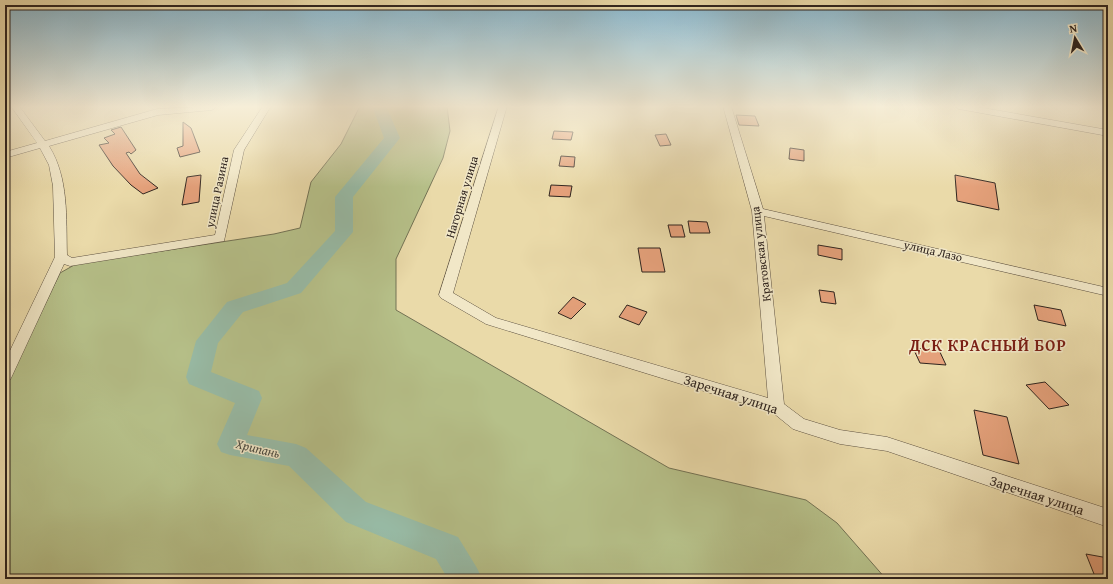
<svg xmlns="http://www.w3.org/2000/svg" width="1113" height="584" font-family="'Gentium Book Plus',serif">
<rect width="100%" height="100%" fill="#eadaa9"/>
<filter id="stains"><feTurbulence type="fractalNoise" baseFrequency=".005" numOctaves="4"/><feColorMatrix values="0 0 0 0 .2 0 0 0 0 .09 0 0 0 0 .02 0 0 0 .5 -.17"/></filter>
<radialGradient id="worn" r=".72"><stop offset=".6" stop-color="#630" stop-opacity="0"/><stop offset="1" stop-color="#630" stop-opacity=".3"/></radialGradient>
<polygon fill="#b6c089" stroke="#737254" points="360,106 447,106 450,131 443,158 396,259 396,310 669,468 806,500 837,523 886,579 5,579 5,388 60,273 76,264 274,234 300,228 311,182 341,144"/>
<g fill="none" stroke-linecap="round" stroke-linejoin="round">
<polygon fill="#98bba6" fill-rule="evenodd" points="372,106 386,106 400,138 353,197 353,232 301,293 243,312 218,343 211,372 259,391 262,398 247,435 296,444 306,448 366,502 458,537 477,568 482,579 448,579 436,559 346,522 289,466 230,455 221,452 217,444 235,403 189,384 186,377 196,341 227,302 287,283 335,231 335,197 384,138"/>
</g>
<g fill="#e5a17b" stroke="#30251f">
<polygon points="736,115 755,116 759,126 739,125"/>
<polygon points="183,122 191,128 200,152 180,157 177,148 183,146"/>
<polygon points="121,127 136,150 131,154 129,152 126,153 140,174 158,188 143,194 131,185 113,166 99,145 109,143 104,138 115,134 111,130"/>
<polygon points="554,131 573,132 571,140 552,139"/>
<polygon points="666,134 671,145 660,146 655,135"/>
<polygon points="790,148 804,150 804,161 789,159"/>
<polygon points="561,156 575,157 574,167 559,166"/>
<polygon points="201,175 199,202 182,205 187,177"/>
<polygon points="955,175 995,183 999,210 957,201"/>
<polygon points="551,185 572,186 570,197 549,196"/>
<polygon points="688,221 707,222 710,233 690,233"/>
<polygon points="668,225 682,225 685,237 671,237"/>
<polygon points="818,245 842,249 842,260 818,255"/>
<polygon points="638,248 660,248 665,272 642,272"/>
<polygon points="819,290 834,292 836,304 821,302"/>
<polygon points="573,297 586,304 571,319 558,313"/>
<polygon points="627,305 647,312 639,325 619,317"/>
<polygon points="1034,305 1061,310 1066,326 1038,320"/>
<polygon points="913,348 939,350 946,365 920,363"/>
<polygon points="1045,382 1069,405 1049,409 1026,385"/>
<polygon points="974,410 1007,417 1019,464 983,455"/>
<polygon points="1086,554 1108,558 1108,579 1096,579"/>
</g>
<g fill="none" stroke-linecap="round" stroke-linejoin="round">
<defs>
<g id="street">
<path d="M11,106h8l26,35 112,-32 59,-3v1l-4,3 -54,5 -109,31c20,32 17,72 18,109l5,3 143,-23 19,-85 29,-44h8l-27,44 -20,91 -154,25 -6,-2 -52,112 -2,4 -5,2v-21l50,-104 -2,-71 -4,-21 -9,-17 -35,10v-6l32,-9z"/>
<polygon points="499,106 507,106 453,293 496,318 768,398 752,211 723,106 731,106 763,209 1108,288 1108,296 764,216 784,404 804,419 840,430 887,437 1108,509 1108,527 887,451 840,444 799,431 793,429 772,412 486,324 441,298 439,295"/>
<polygon points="955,106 972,106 1108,130 1108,136 959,109"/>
</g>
</defs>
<use href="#street" stroke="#5e5242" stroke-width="1"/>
<use href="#street" fill="#f1e7c7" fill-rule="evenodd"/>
</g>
<linearGradient id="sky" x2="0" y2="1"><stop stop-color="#88b7ce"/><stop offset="0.57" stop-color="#f6eed8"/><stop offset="1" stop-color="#f6eed8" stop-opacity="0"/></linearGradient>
<rect width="1113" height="187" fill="url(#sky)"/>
<g text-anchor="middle" stroke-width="3" stroke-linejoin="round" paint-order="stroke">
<g font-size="12" fill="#30251f" stroke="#f1e7c7">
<text transform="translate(217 192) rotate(-78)" y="4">улица Разина</text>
<text transform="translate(462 197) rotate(-73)" y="4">Нагорная улица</text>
<text transform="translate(933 251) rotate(13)" y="4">улица Лазо</text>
<text transform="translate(761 254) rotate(-97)" y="4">Кратовская улица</text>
</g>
<g font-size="13" font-style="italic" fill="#4a4a41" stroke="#f1e7c7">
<text transform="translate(258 448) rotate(13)" y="5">Хрипань</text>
</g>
<g font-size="14" fill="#30251f" stroke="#f1e7c7">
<text transform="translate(731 394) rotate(18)" y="5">Заречная улица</text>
<text transform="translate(1037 495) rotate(18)" y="5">Заречная улица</text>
</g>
<g font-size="16" font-weight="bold" letter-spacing="1" fill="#7a1f14" stroke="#f1e7c7">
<text x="988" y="351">ДСК КРАСНЫЙ БОР</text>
</g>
</g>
<rect width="1113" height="584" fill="none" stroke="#eadaa9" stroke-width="20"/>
<rect x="6" y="6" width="1101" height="572" fill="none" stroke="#30251f" stroke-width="2"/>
<rect x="10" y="10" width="1093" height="564" fill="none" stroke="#30251f"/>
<g transform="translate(1075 38) rotate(350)" stroke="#f1e7c7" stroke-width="3" paint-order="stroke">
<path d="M0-3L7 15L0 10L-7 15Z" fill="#30251f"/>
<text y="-6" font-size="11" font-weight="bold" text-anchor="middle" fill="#30251f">N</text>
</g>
<rect width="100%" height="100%" filter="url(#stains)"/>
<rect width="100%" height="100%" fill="url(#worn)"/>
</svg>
